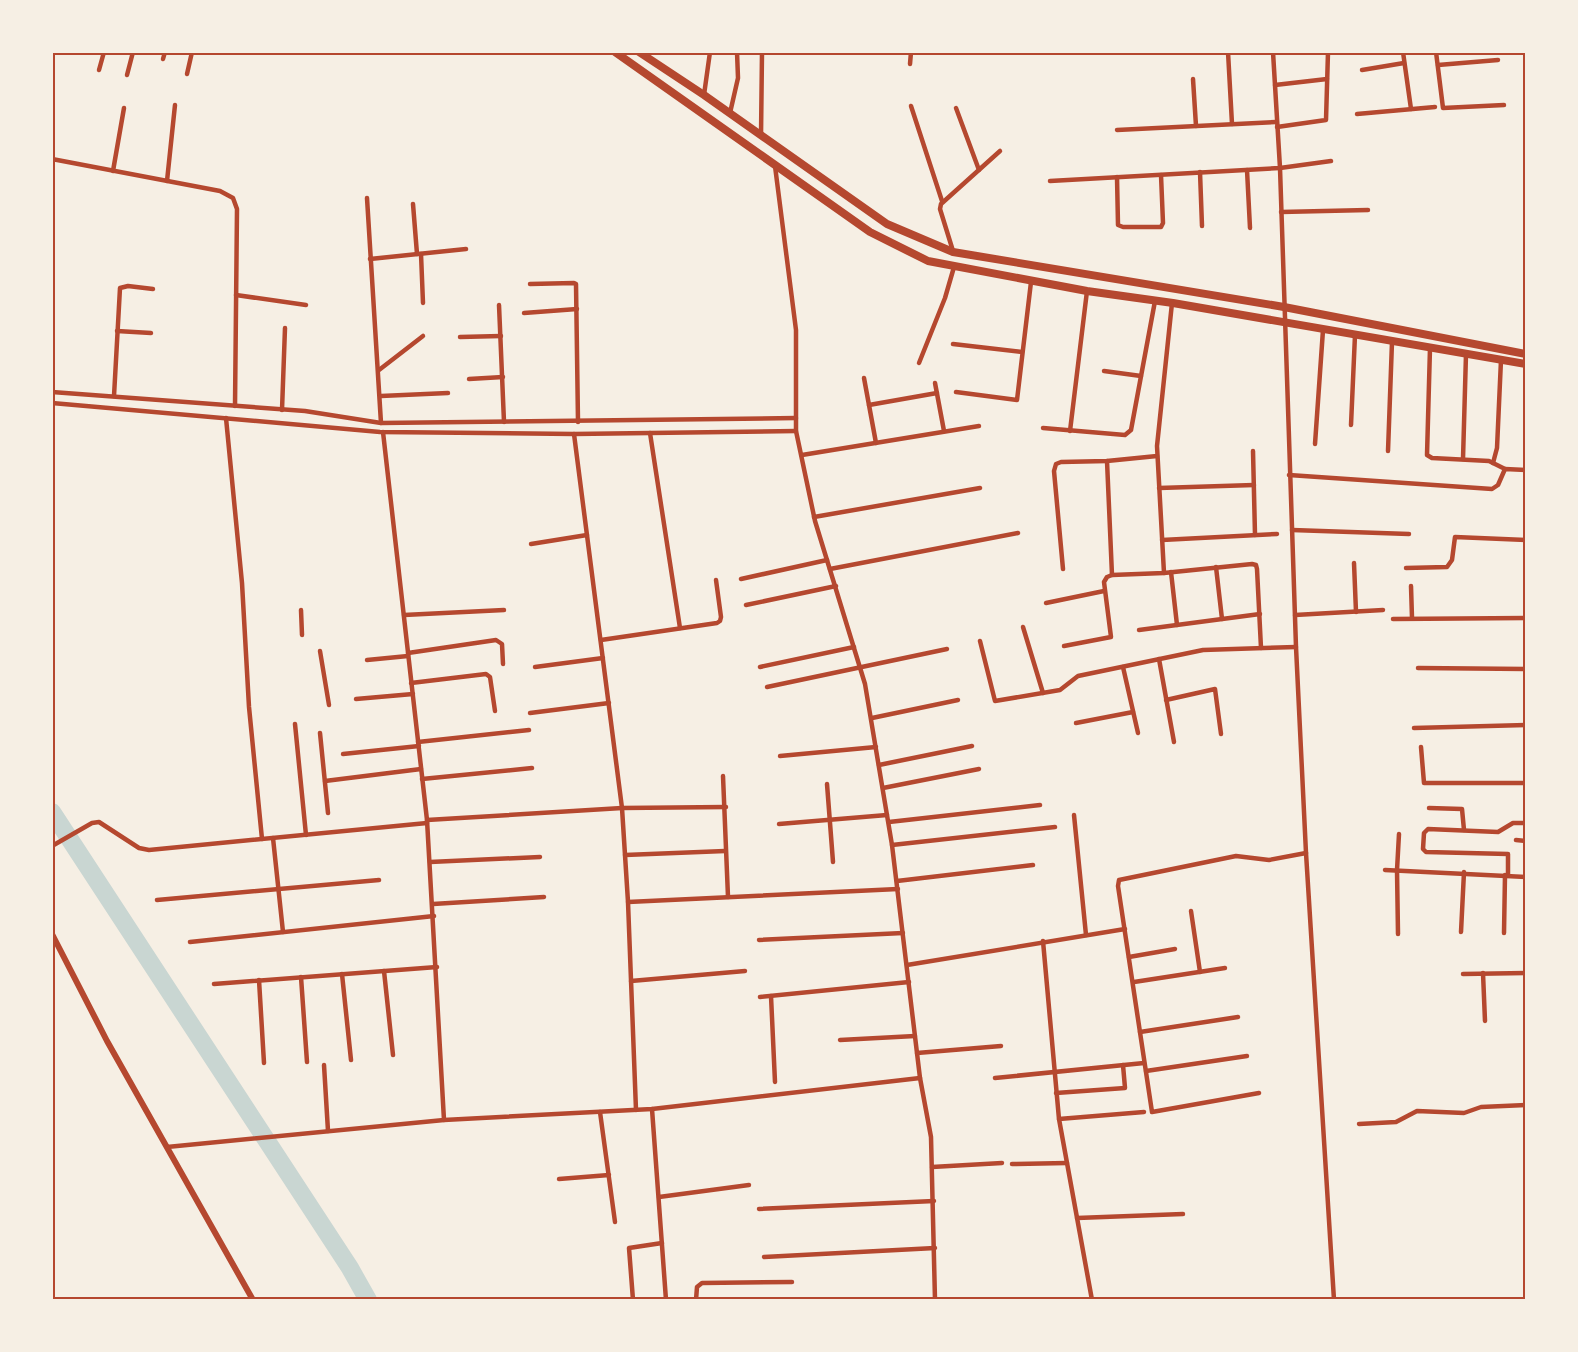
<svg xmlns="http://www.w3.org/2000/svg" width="1578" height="1352" font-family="'Archivo Narrow',sans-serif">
<rect width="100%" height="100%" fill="#f6efe4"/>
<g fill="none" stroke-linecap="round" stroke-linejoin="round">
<polyline stroke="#c9d6d2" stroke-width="18" points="52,812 350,1268 368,1300"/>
<g stroke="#b5482f" stroke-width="4.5">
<polyline points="1228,52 1232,124"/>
<polyline points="1273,52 1280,168 1296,647 1306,853 1334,1300"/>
<polyline points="1403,52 1411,109"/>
<polyline points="1436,52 1443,108 1504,105"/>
<polyline points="163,59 165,52"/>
<polyline points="910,64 911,52"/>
<polyline points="1438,65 1498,60"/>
<polyline points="99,70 104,52"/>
<polyline points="1362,70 1404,63"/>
<polyline points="187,74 192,52"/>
<polyline points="127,75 133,52"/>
<polyline points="1193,79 1196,126"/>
<polyline points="1275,85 1327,79"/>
<polyline points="704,95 710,52"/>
<polyline points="911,106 942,201"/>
<polyline points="956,108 979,170"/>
<polyline points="730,113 738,78 737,52"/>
<polyline points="1357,114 1435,107"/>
<polyline points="1277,127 1326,120 1328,52"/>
<polyline points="1117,130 1276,122"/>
<polyline points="761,136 762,52"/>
<polyline points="52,159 220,191 233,198 237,209 235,406"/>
<polyline points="775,166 796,330 796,431 815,521 865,684 892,845 920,1078 931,1137 935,1300"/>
<polyline points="1247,170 1250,228"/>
<polyline points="113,171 124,108"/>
<polyline points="1200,172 1202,226"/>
<polyline points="1117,177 1118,225 1123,227 1161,227 1163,223 1161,175"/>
<polyline points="167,181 175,105"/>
<polyline points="1050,181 1280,168 1331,161"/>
<polyline points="367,198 381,423"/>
<polyline points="413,204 417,254"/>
<polyline points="1281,212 1368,210"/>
<polyline points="953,251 940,209 941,204 1000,151"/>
<polyline points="421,254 423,303"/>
<polyline points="370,259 466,249"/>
<polyline points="530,284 574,283 576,284 578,422"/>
<polyline points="236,295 306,305"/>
<polyline points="499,305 504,422"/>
<polyline points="524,313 577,309"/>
<polyline points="117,331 151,333"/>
<polyline points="460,337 501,336"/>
<polyline points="953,344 1022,352"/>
<polyline points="1430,348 1427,455 1432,458 1489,461 1505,469"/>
<polyline points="919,363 945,298 954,267"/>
<polyline points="379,370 423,336"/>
<polyline points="1104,371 1141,376"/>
<polyline points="864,378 876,443"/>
<polyline points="469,379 503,377"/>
<polyline points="935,383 944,431"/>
<polyline points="52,392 305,411 381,423 796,418"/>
<polyline points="956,392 1017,400 1031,282"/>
<polyline points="114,396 120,288 128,286 153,289"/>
<polyline points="381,396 448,393"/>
<polyline points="52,403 380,432 574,434 796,431"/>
<polyline points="869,405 937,393"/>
<polyline points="282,410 285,328"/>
<polyline points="226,418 242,583 249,707 262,839"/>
<polyline points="1351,425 1355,335"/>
<polyline points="1043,428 1125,435 1131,430 1155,301"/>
<polyline points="1070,431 1087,291"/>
<polyline points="383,432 427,820 444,1120"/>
<polyline points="650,433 680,628"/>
<polyline points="574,434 622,808 628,902 636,1110"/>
<polyline points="1315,444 1323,330"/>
<polyline points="1253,451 1255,535"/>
<polyline points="1388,451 1392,342"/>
<polyline points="802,455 979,426"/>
<polyline points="1463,459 1466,354"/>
<polyline points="1107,461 1112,575"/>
<polyline points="1493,463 1497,448 1501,360"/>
<polyline points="1289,475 1492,489 1498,485 1505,469 1526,470"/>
<polyline points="1159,488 1254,485"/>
<polyline points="814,517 980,488"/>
<polyline points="1292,530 1409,534"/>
<polyline points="1162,540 1277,534"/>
<polyline points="531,544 587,535"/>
<polyline points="1354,563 1356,612"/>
<polyline points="1216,567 1222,619"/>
<polyline points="1406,568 1447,567 1452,560 1455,537 1526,540"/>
<polyline points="830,569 1018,533"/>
<polyline points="1063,569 1054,471 1056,464 1061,462 1107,461 1157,456"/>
<polyline points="1171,572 1177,625"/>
<polyline points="1164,573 1157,446 1172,303"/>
<polyline points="741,579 827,560"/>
<polyline points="1411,586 1412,618"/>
<polyline points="1046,603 1104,591"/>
<polyline points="746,605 836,586"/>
<polyline points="301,610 302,635"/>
<polyline points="404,615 504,610"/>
<polyline points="1295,615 1383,610"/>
<polyline points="1393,619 1526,618"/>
<polyline points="1023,627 1043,693"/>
<polyline points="1139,630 1260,614"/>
<polyline points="601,640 717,623 720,621 721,617 716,580"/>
<polyline points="980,641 995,701 1060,690 1078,676 1203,650 1296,647"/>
<polyline points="1064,646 1111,637 1104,582 1107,577 1112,575 1164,573 1252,564 1256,565 1257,569 1261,648"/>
<polyline points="320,651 329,705"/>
<polyline points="408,653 496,640 502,644 503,664"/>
<polyline points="1159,659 1174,742"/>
<polyline points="367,660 408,656"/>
<polyline points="535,667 603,658"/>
<polyline points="760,667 854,647"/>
<polyline points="1123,667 1138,733"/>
<polyline points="1418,668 1526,669"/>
<polyline points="411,683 486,674 490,677 495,711"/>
<polyline points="767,687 947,649"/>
<polyline points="356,699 413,694"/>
<polyline points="1166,700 1215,689 1221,734"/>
<polyline points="530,713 609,703"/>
<polyline points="872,718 958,700"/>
<polyline points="1076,723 1133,712"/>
<polyline points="295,724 306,835"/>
<polyline points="1414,728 1526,725"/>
<polyline points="320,733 328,813"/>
<polyline points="418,742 529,730"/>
<polyline points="1421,747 1424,783 1526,783"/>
<polyline points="343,754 419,746"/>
<polyline points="780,756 876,747"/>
<polyline points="879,765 972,746"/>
<polyline points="723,776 728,897"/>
<polyline points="422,779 532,768"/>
<polyline points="325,781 421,769"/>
<polyline points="827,784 833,862"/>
<polyline points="883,788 979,769"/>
<polyline points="1429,808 1462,809 1464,830"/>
<polyline points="1074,815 1086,935"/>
<polyline points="427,820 622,808 726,807"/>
<polyline points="889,822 1040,805"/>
<polyline points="779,824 887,815"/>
<polyline points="273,838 283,932"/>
<polyline points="1516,840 1526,841"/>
<polyline points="892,845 1055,827"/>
<polyline points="52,846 92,823 99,822 139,848 149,850 427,823"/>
<polyline points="625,855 725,851"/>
<polyline points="430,862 540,857"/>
<polyline points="1385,870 1526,877"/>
<polyline points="1508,875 1508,854 1426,852 1423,849 1424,833 1428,829 1498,832 1513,823 1526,823"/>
<polyline points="897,881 1033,865"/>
<polyline points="157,900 379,880"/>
<polyline points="628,902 898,889"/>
<polyline points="433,904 544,897"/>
<polyline points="1191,911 1200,972"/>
<polyline points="1461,932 1464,872"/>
<polyline points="1504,933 1505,875"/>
<polyline points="1398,934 1397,870 1399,834"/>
<polyline points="759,940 903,933"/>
<polyline points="1043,941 1059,1119 1092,1300"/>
<polyline points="190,942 434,916"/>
<polyline points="1129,957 1175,949"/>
<polyline points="907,965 1125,929"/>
<polyline points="384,971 393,1055"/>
<polyline points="1483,973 1485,1021"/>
<polyline points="342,974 351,1060"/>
<polyline points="1463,974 1526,973"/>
<polyline points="301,977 307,1062"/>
<polyline points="259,980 264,1063"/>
<polyline points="631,981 745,971"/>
<polyline points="1134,982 1225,968"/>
<polyline points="214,984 437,967"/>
<polyline points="771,996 775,1082"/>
<polyline points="760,997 909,982"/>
<polyline points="1140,1032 1238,1017"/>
<polyline points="840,1040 915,1036"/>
<polyline points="917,1053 1001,1046"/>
<polyline points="324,1065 328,1131"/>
<polyline points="1146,1071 1247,1056"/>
<polyline points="995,1078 1144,1063"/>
<polyline points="1056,1093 1125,1088 1123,1065"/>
<polyline points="1259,1093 1152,1112 1118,886 1119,880 1236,856 1269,860 1306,853"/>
<polyline points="652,1109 666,1300"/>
<polyline points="600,1112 615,1222"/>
<polyline points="1059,1119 1144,1112"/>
<polyline points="1359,1124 1396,1122 1417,1111 1464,1113 1481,1107 1526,1105"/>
<polyline points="167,1147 444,1120 652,1109 920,1078"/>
<polyline points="1012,1164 1067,1163"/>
<polyline points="932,1167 1002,1163"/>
<polyline points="559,1179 609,1175"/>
<polyline points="659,1197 749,1185"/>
<polyline points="759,1209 934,1201"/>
<polyline points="1077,1218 1183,1214"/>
<polyline points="764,1257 935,1248"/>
<polyline points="633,1300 629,1248 662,1243"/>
<polyline points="696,1300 697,1287 702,1283 792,1282"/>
</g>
<polyline stroke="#b5482f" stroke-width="6" points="52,934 107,1041 253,1300"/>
<g stroke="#b5482f" stroke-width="8">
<polyline points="615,52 870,232 928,261 1087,291 1173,303 1526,364"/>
<polyline points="639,52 704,95 887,224 953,252 1284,307 1526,354"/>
</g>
</g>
<rect width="1578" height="1352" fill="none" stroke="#f6efe4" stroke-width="108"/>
<rect x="54" y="54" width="1470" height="1244" fill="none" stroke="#b5482f" stroke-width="2"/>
</svg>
